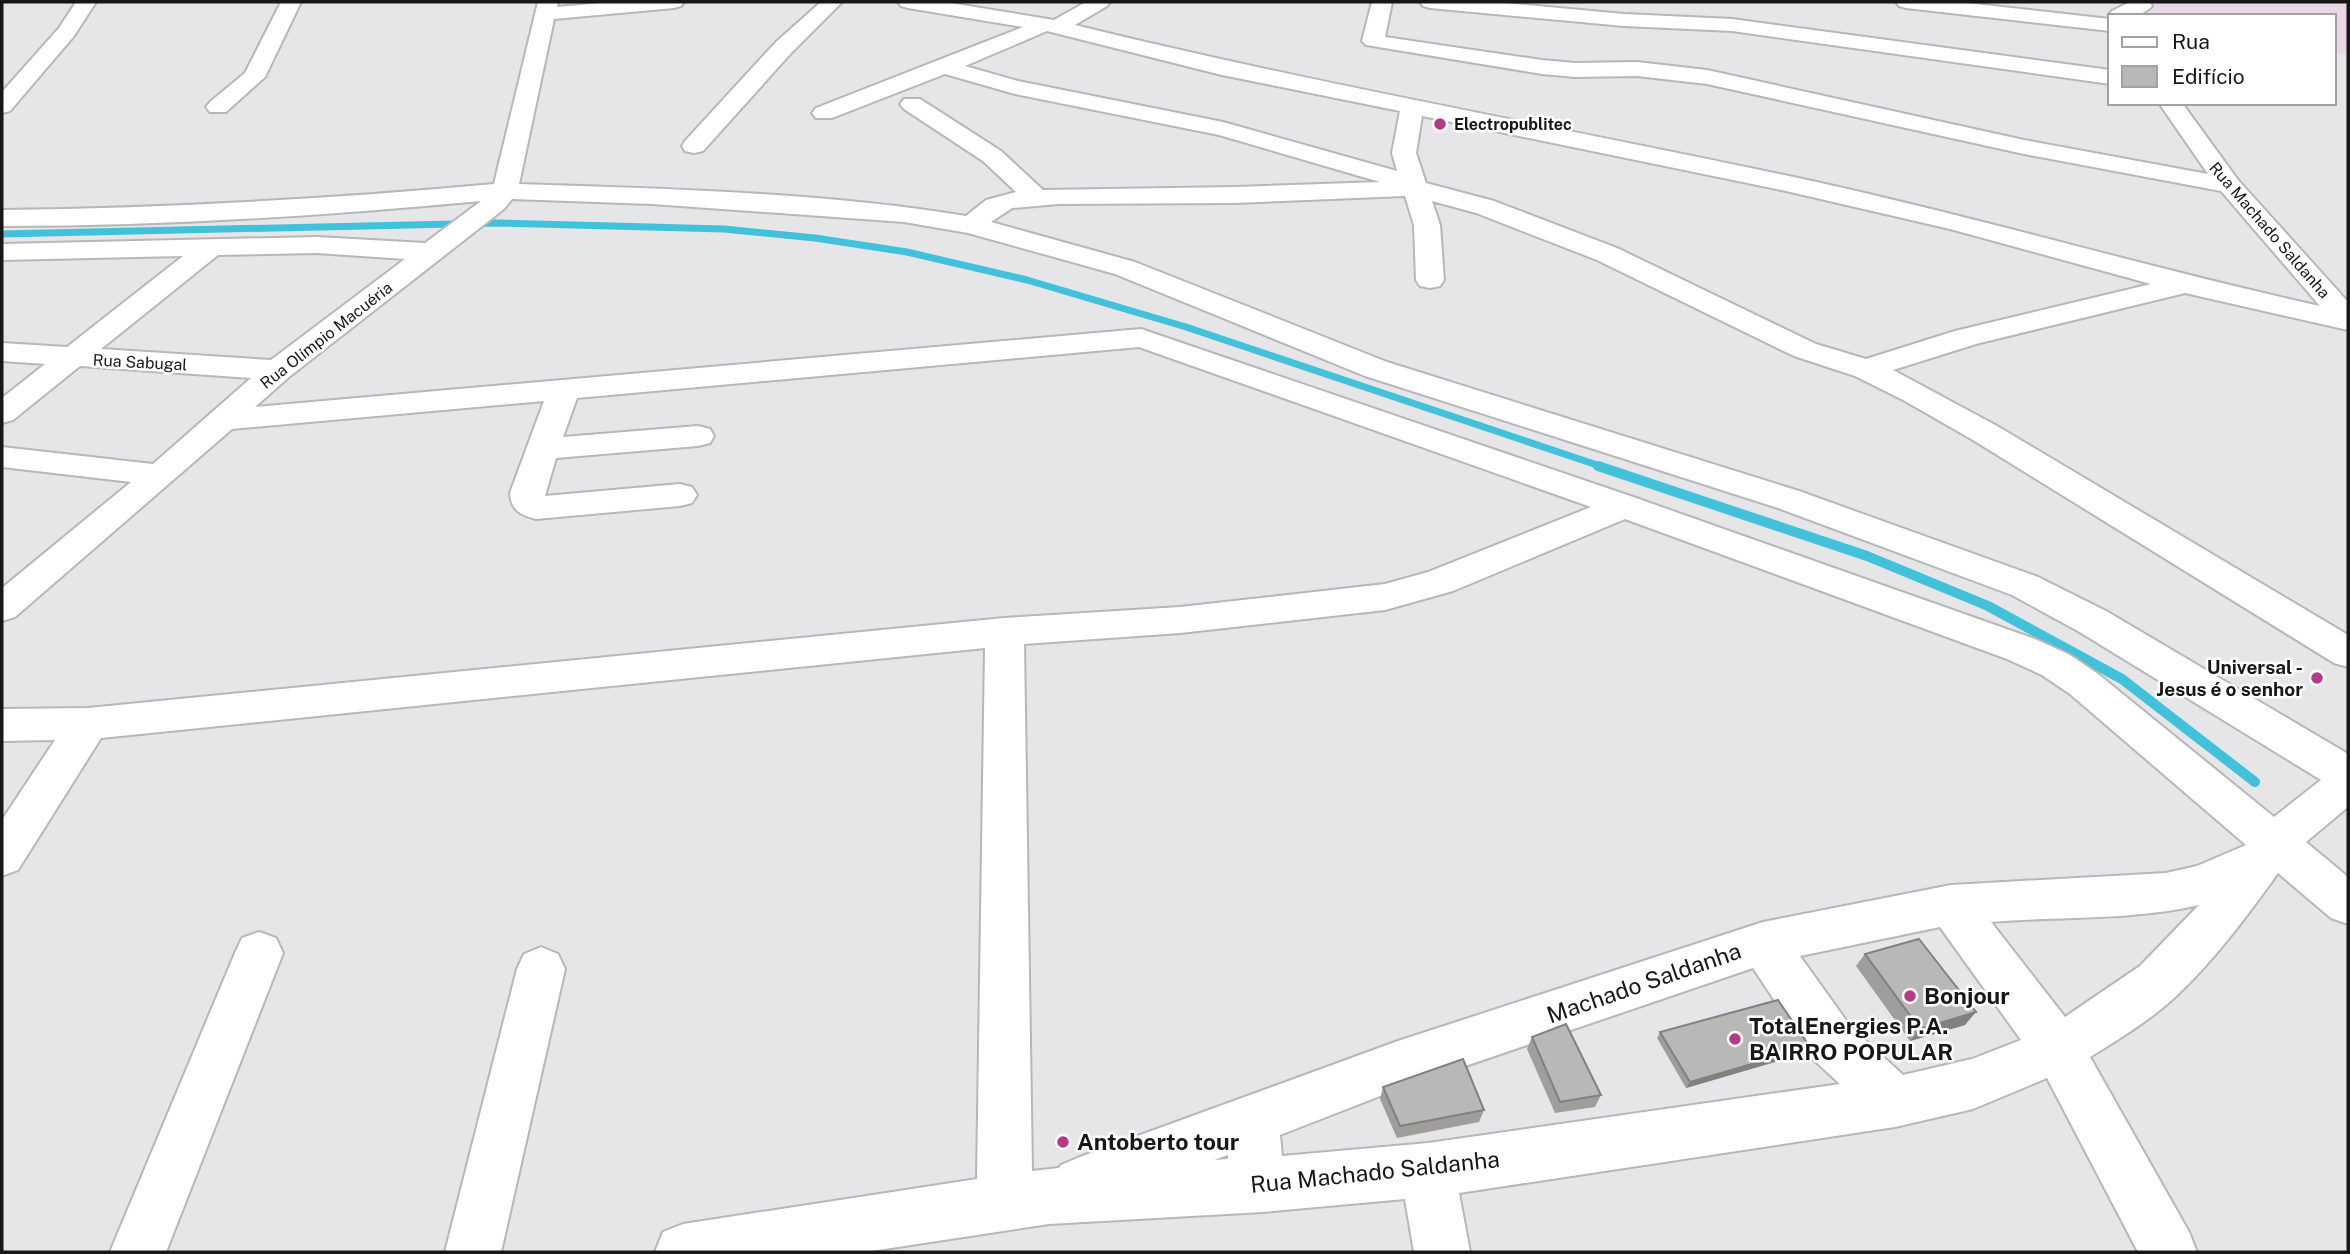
<svg xmlns="http://www.w3.org/2000/svg" width="2350" height="1254" font-family="'Public Sans',sans-serif">
<rect width="100%" height="100%" fill="#e6e6e8"/>
<polygon fill="#e9d6e6" points="2147,2 2348,2 2348,54 2334,53 2334,16 2153,16"/>
<g fill="none" stroke-linecap="round" stroke-linejoin="round">
<polyline stroke="#42c1db" stroke-width="7" points="2,234 498,223 724,229 815,238 907,252 1027,280 1186,327 1603,467"/>
<polyline stroke="#42c1db" stroke-width="10" points="1598,466 1867,556 1988,606 2122,679 2255,782"/>
<defs>
<g id="minor">
<polygon points="76,2 96,2 74,36 10,111 2,113 2,92 59,28"/>
<polygon points="281,2 301,2 265,77 226,112 210,112 206,107 210,102 245,73"/>
<path d="M538,2h20l-1,5 55,-5h72l-3,4 -7,2 -120,11 -35,165c149,5 299,8 447,32l20,-16 30,-8 -33,-31 -79,-52 -4,-5 4,-5h16l81,52 42,39 192,-3 145,-5 -161,-47 -204,-41 -70,-20 -113,44h-16l-4,-5 4,-5 207,-81 -115,-19 -7,-2 -3,-4h46l110,18 32,-18h24l-3,4 -32,19c235,58 473,100 709,150 180,38 356,91 536,131l-99,-115 -197,-37 -317,-70 -70,-8 -62,1 -33,-3 -176,-29 -4,-4 10,-39h20l-7,35 157,23 33,3 62,-1 70,8 317,70 184,34 -49,-71h23l56,77 110,122v28l-163,-37 -209,51 -83,26 104,56 351,209v32l-14,-4 -361,-223 -68,-39 -50,-25 -61,-20 -197,-96 -121,-47 -44,-12 8,24 4,55 -4,6 -10,2 -10,-2 -4,-6 -2,-55 -9,-29 -170,7 -176,1 -47,4 -21,14 144,40 252,100 412,129 239,86 68,34 242,143v53l-42,35 42,35v47l-17,-6 -53,-45c-31,43 -64,88 -104,125 -25,23 -55,41 -84,59l99,175 8,20h-59l-91,-174 -74,31 -78,18 -436,66 11,59h-56l-9,-53 -142,13 -214,12 -184,28h-210l8,-20 20,-8 294,-45 8,-531 -884,90 -83,132 -16,6v-56l53,-80 -53,1v-32l86,-1 916,-90 176,-11 205,-23 43,-12 163,-65 -452,-160 -562,51 -14,39 135,-11 12,3 4,7 -4,7 -12,3 -142,12 -11,38 135,-12 12,3 5,8 -5,8 -12,3 -144,13c-16,-4 -25,-9 -26,-26l34,-92 -312,28 -217,188 -13,4v-33l129,-106 -129,-15v-20l151,17 98,-86 -171,-12 -67,54 -11,3v-25l43,-34 -43,-3v-18l65,4 116,-91 -181,4v-16l315,-7 108,6 56,-42c-159,15 -319,25 -479,25v-16c164,-2 328,-11 492,-26zM1047,31l175,44 178,36 -8,42 5,18 -174,-49 -205,-41 -53,-15zM1422,116l364,75 164,38 201,55 -196,47 -89,28 -50,-15 -199,-96 -123,-47 -68,-18 -10,-30zM512,199l140,5 252,18 64,11 147,41 250,102 410,131 237,88 66,36 243,149 -47,37 -176,-143 -28,-19 -35,-16 -399,-141 -495,-169 -886,78 34,-30 215,-168zM317,253l88,6 -134,101 -170,-11 117,-94zM1625,519l382,140 35,16 28,19 176,151 -49,21 -31,7 -215,12 -188,37 -365,119 -318,116 -19,8 -2,3 -27,3 -8,-527 156,-11 205,-23 68,-19zM2199,905l-59,61 -75,51 -74,-95c70,-6 139,-1 208,-17zM1940,927l81,113 -49,19 -69,16 -53,-49 -50,-70zM1753,968l61,92 26,24 -412,59 -146,13 -2,-21 118,-46zM1228,1155v4l-14,1z"/>
<polygon points="821,2 842,2 792,52 703,151 694,153 685,151 682,146 685,141 776,42"/>
<polygon points="1420,2 1493,2 1624,14 1732,19 2110,70 2110,84 1732,31 1624,26 1430,8 1423,6"/>
<polygon points="1896,2 1958,2 2110,19 2110,31 1906,8 1899,6"/>
<path d="M2130,2h20l2,4c-10,12 -33,11 -43,9l3,-4z"/>
<polygon points="259,932 276,938 283,953 166,1252 110,1252 235,953 242,938"/>
<polygon points="541,947 558,954 565,969 501,1252 445,1252 517,969 524,954"/>
</g>
</defs>
<use href="#minor" stroke="#b7b7b9" stroke-width="4"/>
<use href="#minor" fill="#fff" fill-rule="evenodd"/>
</g>
<g fill="#a09e9d">
<polygon points="1865,954 1965,1025 1910,1041 1856,966"/>
<polygon points="1660,1032 1806,1053 1686,1088 1657,1038"/>
<polygon points="1532,1037 1601,1095 1595,1107 1555,1113 1527,1049"/>
<polygon points="1383,1087 1484,1110 1479,1122 1397,1138 1380,1099"/>
</g>
<g fill="#828180">
<polygon points="1976,1012 1965,1025 1910,1041 1920,1029"/>
<polygon points="1810,1047 1806,1053 1686,1088 1690,1082"/>
</g>
<g fill="#bab8b7" stroke="#828180" stroke-width="2">
<polygon points="1919,939 1976,1012 1920,1029 1865,954"/>
<polygon points="1778,1000 1810,1047 1690,1082 1660,1032"/>
<polygon points="1566,1024 1601,1095 1560,1102 1532,1037"/>
<polygon points="1463,1059 1484,1110 1400,1126 1383,1087"/>
</g>
<g fill="#b73a88" stroke="#fff" stroke-width="2.5">
<circle cx="1440" cy="124" r="7"/>
<circle cx="2317" cy="678" r="7"/>
<circle cx="1910" cy="996" r="7"/>
<circle cx="1735" cy="1039" r="7"/>
<circle cx="1063" cy="1142" r="7"/>
</g>
<g text-anchor="middle" stroke-width="5" stroke-linejoin="round" paint-order="stroke">
<g font-size="16" font-weight="bold" fill="#171717" stroke="#fff" text-anchor="start">
<text x="1454" y="130">Electropublitec</text>
</g>
<g font-size="16" fill="#171717" stroke="#fff">
<text transform="translate(2270 230) rotate(49)" y="6">Rua Machado Saldanha</text>
<text transform="translate(326 335) rotate(-38)" y="6">Rua Olímpio Macuéria</text>
<text transform="translate(140 362) rotate(3)" y="6">Rua Sabugal</text>
</g>
<g font-size="19" font-weight="bold" fill="#171717" stroke="#fff" text-anchor="end">
<text x="2303" y="674">Universal -<tspan x="2303" dy="22">Jesus é o senhor</tspan></text>
</g>
<g font-size="23" fill="#171717" stroke="#fff">
<text transform="translate(1644 983) rotate(-19)" y="8">Machado Saldanha</text>
<text transform="translate(1375 1172) rotate(-6)" y="8">Rua Machado Saldanha</text>
</g>
<g font-size="23" font-weight="bold" fill="#171717" stroke="#fff" text-anchor="start">
<text x="1924" y="1004">Bonjour</text>
<text x="1749" y="1034">TotalEnergies P.A.<tspan x="1749" dy="26">BAIRRO POPULAR</tspan></text>
<text x="1077" y="1150">Antoberto tour</text>
</g>
</g>
<rect width="2350" height="1254" fill="none" stroke="#171717" stroke-width="7"/>
<rect x="2108" y="14" width="228" height="91" fill="#ffffff" stroke="#a2a2a2" stroke-width="2"/>
<rect x="2122" y="37" width="35" height="10" fill="#ffffff" stroke="#a2a2a2" stroke-width="2"/>
<text x="2172" y="49" font-size="21" fill="#171717">Rua</text>
<rect x="2122" y="66" width="35" height="21" fill="#bab8b7" stroke="#a2a2a2" stroke-width="2"/>
<text x="2172" y="84" font-size="21" fill="#171717">Edifício</text>
</svg>
